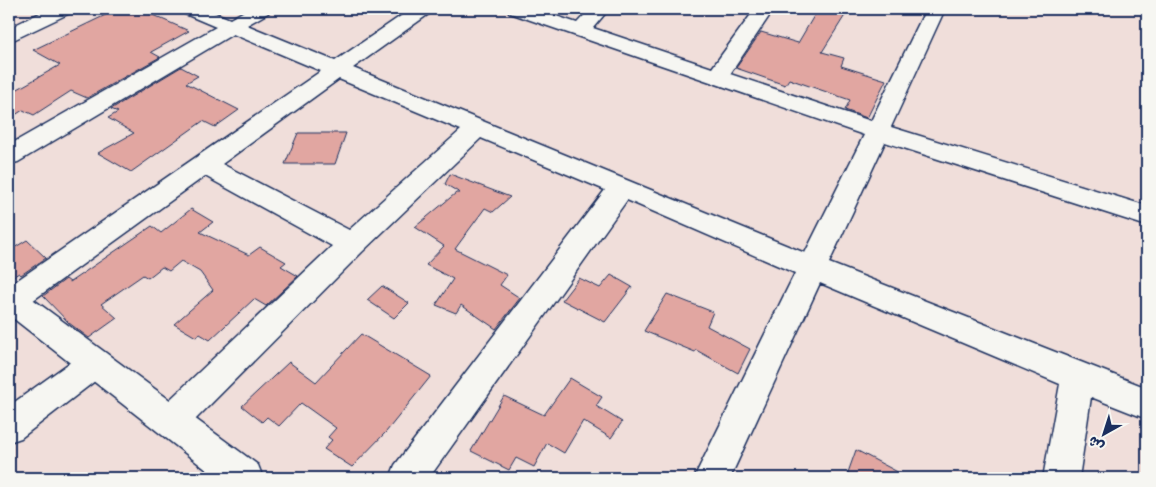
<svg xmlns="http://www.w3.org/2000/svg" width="1156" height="487" font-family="'Patrick Hand','Playpen Sans Arabic',sans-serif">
<rect width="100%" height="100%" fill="#f0deda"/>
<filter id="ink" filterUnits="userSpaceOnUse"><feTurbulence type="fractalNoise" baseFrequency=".02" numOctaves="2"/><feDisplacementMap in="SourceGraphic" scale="10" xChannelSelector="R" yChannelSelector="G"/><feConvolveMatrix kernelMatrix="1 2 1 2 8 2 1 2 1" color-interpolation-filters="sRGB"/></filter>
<g filter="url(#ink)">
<g fill="#e1a6a1" stroke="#1b2f5e">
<polygon points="118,9 139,9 189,31 151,52 160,57 87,98 71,91 34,115 23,110 9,119 9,94 60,65 33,50"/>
<polygon points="818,9 849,9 822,52 844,58 841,66 886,80 867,118 845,110 850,100 789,79 785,85 736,68 761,32 798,43"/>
<polygon points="181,67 198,76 186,83 239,110 215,127 203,121 131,172 98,153 134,133 108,118 118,112 111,109"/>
<polygon points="298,133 346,133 335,164 285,164"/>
<polygon points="450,174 510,197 493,212 485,208 455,249 507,275 500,285 520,298 496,329 461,305 456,313 436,305 453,279 426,265 444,246 415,227 456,193 460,193 445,184"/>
<polygon points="191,209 213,222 200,232 249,255 260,247 286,262 281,266 298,276 266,306 254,299 210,340 200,334 196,337 174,324 213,290 200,272 181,261 169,271 162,267 148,278 143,275 101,304 117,318 89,338 69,323 43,296 66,279 70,282 152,226 161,233"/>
<polygon points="27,240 46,258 21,275 19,273 9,279 9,251"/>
<polygon points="611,275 632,287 605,322 562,300 579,278 600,288"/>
<polygon points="382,286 409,303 394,318 367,300"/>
<polygon points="667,294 713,312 707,326 750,349 738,373 696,350 695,352 644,331"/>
<polygon points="361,334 431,376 386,432 352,467 324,449 332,440 328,437 336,428 301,403 279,426 267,417 262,422 242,406 289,362 316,382"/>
<polygon points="570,378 602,397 596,406 622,422 611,438 583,421 564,453 547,443 534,467 516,458 509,470 471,451 504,396 544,415"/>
<polygon points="856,450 909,478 846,478"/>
</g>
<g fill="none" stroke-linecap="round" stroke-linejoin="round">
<defs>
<g id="minor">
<path d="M181,9h25l24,10 18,-10h22l-2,4 -21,12 88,36 76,-52h21l-2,4 -77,55 452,185 59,-118 -354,-122 -3,-4h28l42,14 13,-14h19l-16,19 119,40 43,-59h19l-44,65 141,47 55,-112h19l-54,118 256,79v20l-262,-84 -56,121 318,125v31l-56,-22 -12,81h-36l17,-94 -240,-101 -90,195h-36l101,-205 -168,-73 -198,278h-39l5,-13 210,-275 -124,-52 -119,114 -179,180 -12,5 -12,-5 -5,-11 5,-11 173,-164 -127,-70 -184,133 -12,3v-26l312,-215 -88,-37 -215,128 -9,2v-19l207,-118 -33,-14zM339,79l122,51 -112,100 -127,-66z"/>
<polygon points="93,350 104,354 109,364 104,374 21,438 9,442 9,406 82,354"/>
</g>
<g id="tertiary">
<polygon points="48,9 73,9 70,13 9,42 9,28"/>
<polygon points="9,286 19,289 258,465 263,478 217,478 9,315"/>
</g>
</defs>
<use href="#minor" stroke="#1b2f5e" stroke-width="3"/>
<use href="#tertiary" stroke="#1b2f5e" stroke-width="3"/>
<use href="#minor" fill="#f6f6f2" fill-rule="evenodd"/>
<use href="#tertiary" fill="#f6f6f2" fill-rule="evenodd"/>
</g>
</g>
<rect width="1156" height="487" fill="none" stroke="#f6f6f2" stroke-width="30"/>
<rect x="15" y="15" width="1126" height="457" fill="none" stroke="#1b2f5e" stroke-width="2" filter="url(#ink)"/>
<g transform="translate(1104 434) rotate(219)" stroke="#f6f6f2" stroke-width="4" paint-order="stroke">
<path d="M0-4L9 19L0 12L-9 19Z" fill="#1b2f5e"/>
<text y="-8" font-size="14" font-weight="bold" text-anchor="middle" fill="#1b2f5e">ش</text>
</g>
</svg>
